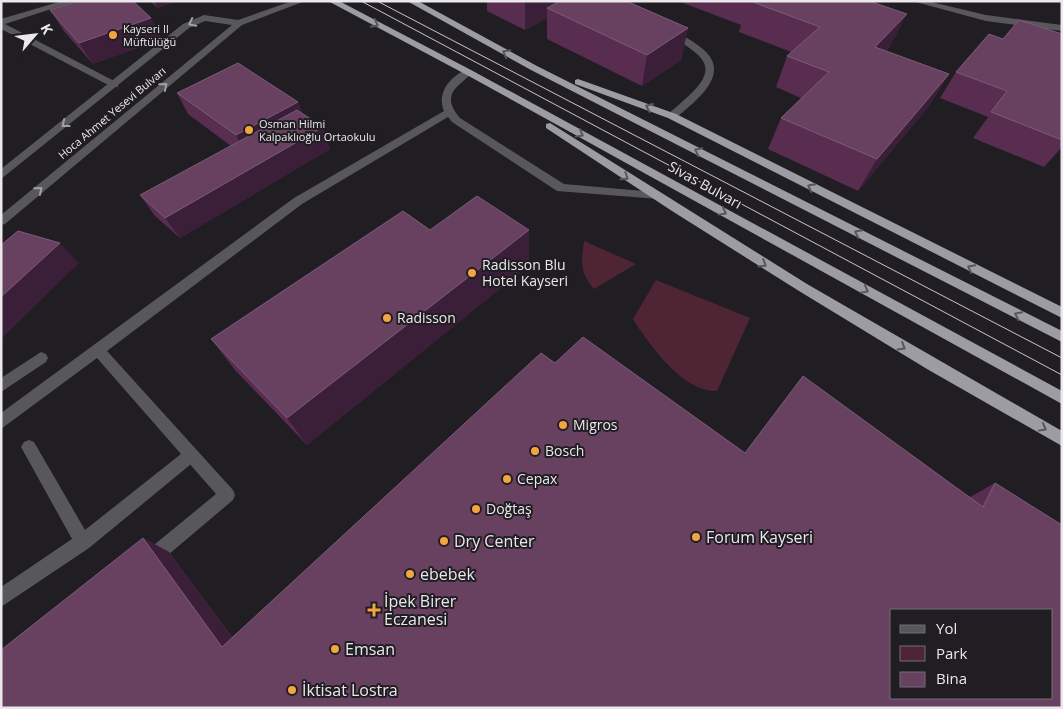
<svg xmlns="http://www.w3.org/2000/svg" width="1063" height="709" font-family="'Open Sans',sans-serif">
<rect width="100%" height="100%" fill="#201d23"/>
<g fill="#4f2533">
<path d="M584,241l52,23 -42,25c-14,-16 -13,-27 -10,-48z"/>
<path d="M656,280l94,38 -33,73c-33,2 -68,-46 -84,-72z"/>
</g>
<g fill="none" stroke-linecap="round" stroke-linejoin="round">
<g fill="#58575b" fill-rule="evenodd">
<polygon points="41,352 46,354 48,358 46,362 1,392 1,378"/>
<polygon points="29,440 34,442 85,530 186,450 191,448 196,450 199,455 196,460 89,548 1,607 1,587 72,539 21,447 24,442"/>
</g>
<g fill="#58575b" fill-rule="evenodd">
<polygon points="62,1 76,1 5,24 118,83 118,87 112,87 1,29 1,19"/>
<path d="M668,29c11,4 22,10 31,17 36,26 -1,53 -23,72l-4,1 -5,-3 1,-2c46,-38 55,-51 -3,-80v-4z"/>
<path d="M468,69l5,3c-16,16 -33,22 -13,46l104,66 91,8 4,1 2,3 -2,3 -102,-8 -105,-69 -4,-5 -146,87 -195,147 126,139 2,5 -2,5 -78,66 -6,2 -6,-2 -2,-6 2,-6 73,-60 -119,-136 -96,71v-16l293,-215 150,-87c-8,-18 7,-36 24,-42z"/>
</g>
<g fill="#58575b" fill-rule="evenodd">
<polygon points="292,1 305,1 242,25 5,224 1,225 1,215 232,25 205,21 189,28 1,179 1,169 183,24 204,15 238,20"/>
<polygon points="912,1 927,1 986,15 1062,25 1062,31 986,21"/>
</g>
<g fill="#9c9ca4" fill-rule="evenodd">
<polygon points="328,1 339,1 471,70 1062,391 1062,404 465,74"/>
<polygon points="407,1 418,1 537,66 1062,331 1062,342 531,70"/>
<polygon points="578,79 676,114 1062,307 1062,318 668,118 575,84 575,80"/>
<polygon points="550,123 807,284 1062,431 1062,446 927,369 799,291 672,211 546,128 546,124"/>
</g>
<g stroke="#c8c5ca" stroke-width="1">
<polyline points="361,1 1062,375"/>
<polyline points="377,1 1062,358"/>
</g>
</g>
<g fill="#582d50">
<polygon points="149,1 177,1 158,8"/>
<polygon points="487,1 626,1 688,28 681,60 642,86 547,39 547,18 525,30 487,11"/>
<polygon points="678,1 869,1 891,45 886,51 949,74 929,106 858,191 768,149 781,118 801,98 776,87 787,56 791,52 739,32 741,25"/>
<polygon points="50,10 151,18 162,39 93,64 64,31"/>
<polygon points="1062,34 1062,147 1044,167 973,138 988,117 940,98 956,72 1003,39"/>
<polygon points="177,93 298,102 302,113 330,149 180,238 155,216 140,195 231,146 188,114"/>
<polygon points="430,230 529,230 529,265 307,445 235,370 211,339"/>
<polygon points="555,363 745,453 970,497 995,483 1062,525 1,708 143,538 169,552 232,637"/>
</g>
<g fill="#3b1e37">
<polygon points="154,1 177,1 158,8"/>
<polygon points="525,1 572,1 547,8 547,18 525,30"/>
<polygon points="907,14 891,45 859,78 875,47"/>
<polygon points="151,18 162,39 93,64 79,43"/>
<polygon points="688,28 681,60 642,86 647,55"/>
<polygon points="949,74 929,106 858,191 877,159"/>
<polygon points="298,102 306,123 246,157 236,135"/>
<polygon points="323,127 330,149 180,238 165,218"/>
<polygon points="529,230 529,265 307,445 287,418"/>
<polygon points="60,243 79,263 1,339 1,297"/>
<polygon points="143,538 169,552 244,654 222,647"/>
</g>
<g fill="#684161" stroke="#7c5b77" fill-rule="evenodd">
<polygon points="78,1 133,1 151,18 79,43 50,10"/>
<polygon points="560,1 626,1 688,28 647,55 547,8"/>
<polygon points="750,1 869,1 907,14 875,47 949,74 877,159 781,118 829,72 787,56 820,27"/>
<polygon points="1019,20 1062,34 1062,140 991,112 1007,91 956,72 989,34 1003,39"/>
<polygon points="238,63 298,102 236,135 177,93"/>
<polygon points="297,110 323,127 165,218 140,195"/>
<polygon points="477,196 529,230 287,418 211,339 403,211 430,230"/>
<polygon points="18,231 60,243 1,297 1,245"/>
<path d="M583,337l162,116 58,-77 180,131 12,-24 67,42v183h-1061v-58l142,-112 79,109 319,-294 14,10zM892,610h160v88h-160z"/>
</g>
<defs><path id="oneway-chevron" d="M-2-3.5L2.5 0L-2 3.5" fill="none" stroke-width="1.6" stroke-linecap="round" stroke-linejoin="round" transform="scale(1.25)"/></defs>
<g stroke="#a2a0a4">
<use href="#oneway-chevron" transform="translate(192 23) rotate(153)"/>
<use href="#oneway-chevron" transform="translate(164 86) rotate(-40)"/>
<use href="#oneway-chevron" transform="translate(65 124) rotate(142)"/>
<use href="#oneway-chevron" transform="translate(39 190) rotate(-40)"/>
</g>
<g stroke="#58565d">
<use href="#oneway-chevron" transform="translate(375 24) rotate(27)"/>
<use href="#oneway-chevron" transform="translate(506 53) rotate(-152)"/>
<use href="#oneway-chevron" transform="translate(649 107) rotate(-157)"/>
<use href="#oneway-chevron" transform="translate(580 134) rotate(29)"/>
<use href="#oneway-chevron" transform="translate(698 151) rotate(-153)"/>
<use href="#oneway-chevron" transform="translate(625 177) rotate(33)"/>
<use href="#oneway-chevron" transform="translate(811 187) rotate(-153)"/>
<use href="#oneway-chevron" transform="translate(723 212) rotate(29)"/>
<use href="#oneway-chevron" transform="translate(858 233) rotate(-153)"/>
<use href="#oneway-chevron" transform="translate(763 264) rotate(32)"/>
<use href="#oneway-chevron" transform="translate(971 268) rotate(-153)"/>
<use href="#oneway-chevron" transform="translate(865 290) rotate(29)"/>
<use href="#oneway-chevron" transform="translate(1018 315) rotate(-153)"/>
<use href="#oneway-chevron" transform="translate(902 347) rotate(31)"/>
<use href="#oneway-chevron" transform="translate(1043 428) rotate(29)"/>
</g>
<g fill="#f2a540" stroke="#201d23" stroke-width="2">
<circle cx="113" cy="35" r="5"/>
<circle cx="249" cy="130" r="5"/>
<circle cx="472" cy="273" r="5"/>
<circle cx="387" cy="318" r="5"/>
<circle cx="563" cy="425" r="5"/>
<circle cx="535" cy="451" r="5"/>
<circle cx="507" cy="479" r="5"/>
<circle cx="476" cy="509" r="5"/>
<circle cx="696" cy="537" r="5"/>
<circle cx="444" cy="541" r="5"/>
<circle cx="410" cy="574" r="5"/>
<path d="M371.5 602.5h5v5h5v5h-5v5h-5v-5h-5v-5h5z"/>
<circle cx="335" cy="649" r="5"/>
<circle cx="292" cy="690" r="5"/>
</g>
<g text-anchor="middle" stroke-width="4" stroke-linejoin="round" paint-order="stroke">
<g font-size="11" fill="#ebe8ed" stroke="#201d23" text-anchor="start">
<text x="123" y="33">Kayseri Il<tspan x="123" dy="13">Müftülüğü</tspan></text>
<text x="259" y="128">Osman Hilmi<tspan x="259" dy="13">Kalpaklıoğlu Ortaokulu</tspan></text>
</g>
<g font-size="11" fill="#ebe8ed" stroke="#201d23">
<text transform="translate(112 113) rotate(-40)" y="4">Hoca Ahmet Yesevi Bulvarı</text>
</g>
<g font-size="14" fill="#ebe8ed" stroke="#201d23">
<text transform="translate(705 185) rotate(29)" y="5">Sivas Bulvarı</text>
</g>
<g font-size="14" fill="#ebe8ed" stroke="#201d23" text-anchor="start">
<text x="482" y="270">Radisson Blu<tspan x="482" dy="16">Hotel Kayseri</tspan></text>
<text x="397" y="323">Radisson</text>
<text x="573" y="430">Migros</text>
<text x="545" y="456">Bosch</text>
<text x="517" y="484">Cepax</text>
<text x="486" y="514">Doğtaş</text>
</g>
<g font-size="16" fill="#ebe8ed" stroke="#201d23" text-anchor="start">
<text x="706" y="543">Forum Kayseri</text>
<text x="454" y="547">Dry Center</text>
<text x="420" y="580">ebebek</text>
<text x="384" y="607">İpek Birer<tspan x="384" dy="18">Eczanesi</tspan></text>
<text x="345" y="655">Emsan</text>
<text x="302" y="696">İktisat Lostra</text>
</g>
</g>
<rect width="1063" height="709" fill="none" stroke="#ebe8ed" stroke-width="5"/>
<rect x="890" y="609" width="162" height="90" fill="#201d23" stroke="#716e74"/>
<rect x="900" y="625" width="25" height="8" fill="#58575b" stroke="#716e74"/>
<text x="936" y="634" font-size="15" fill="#ebe8ed">Yol</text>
<rect x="900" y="646" width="25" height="15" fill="#4f2533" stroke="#716e74"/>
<text x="936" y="659" font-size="15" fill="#ebe8ed">Park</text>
<rect x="900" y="672" width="25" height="15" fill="#684161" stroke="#716e74"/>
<text x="936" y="684" font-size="15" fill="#ebe8ed">Bina</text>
<g transform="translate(35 35) rotate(62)" stroke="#201d23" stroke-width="4" paint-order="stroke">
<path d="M0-4L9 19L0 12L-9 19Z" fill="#ebe8ed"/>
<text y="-8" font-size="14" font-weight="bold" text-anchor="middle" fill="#ebe8ed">K</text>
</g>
</svg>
